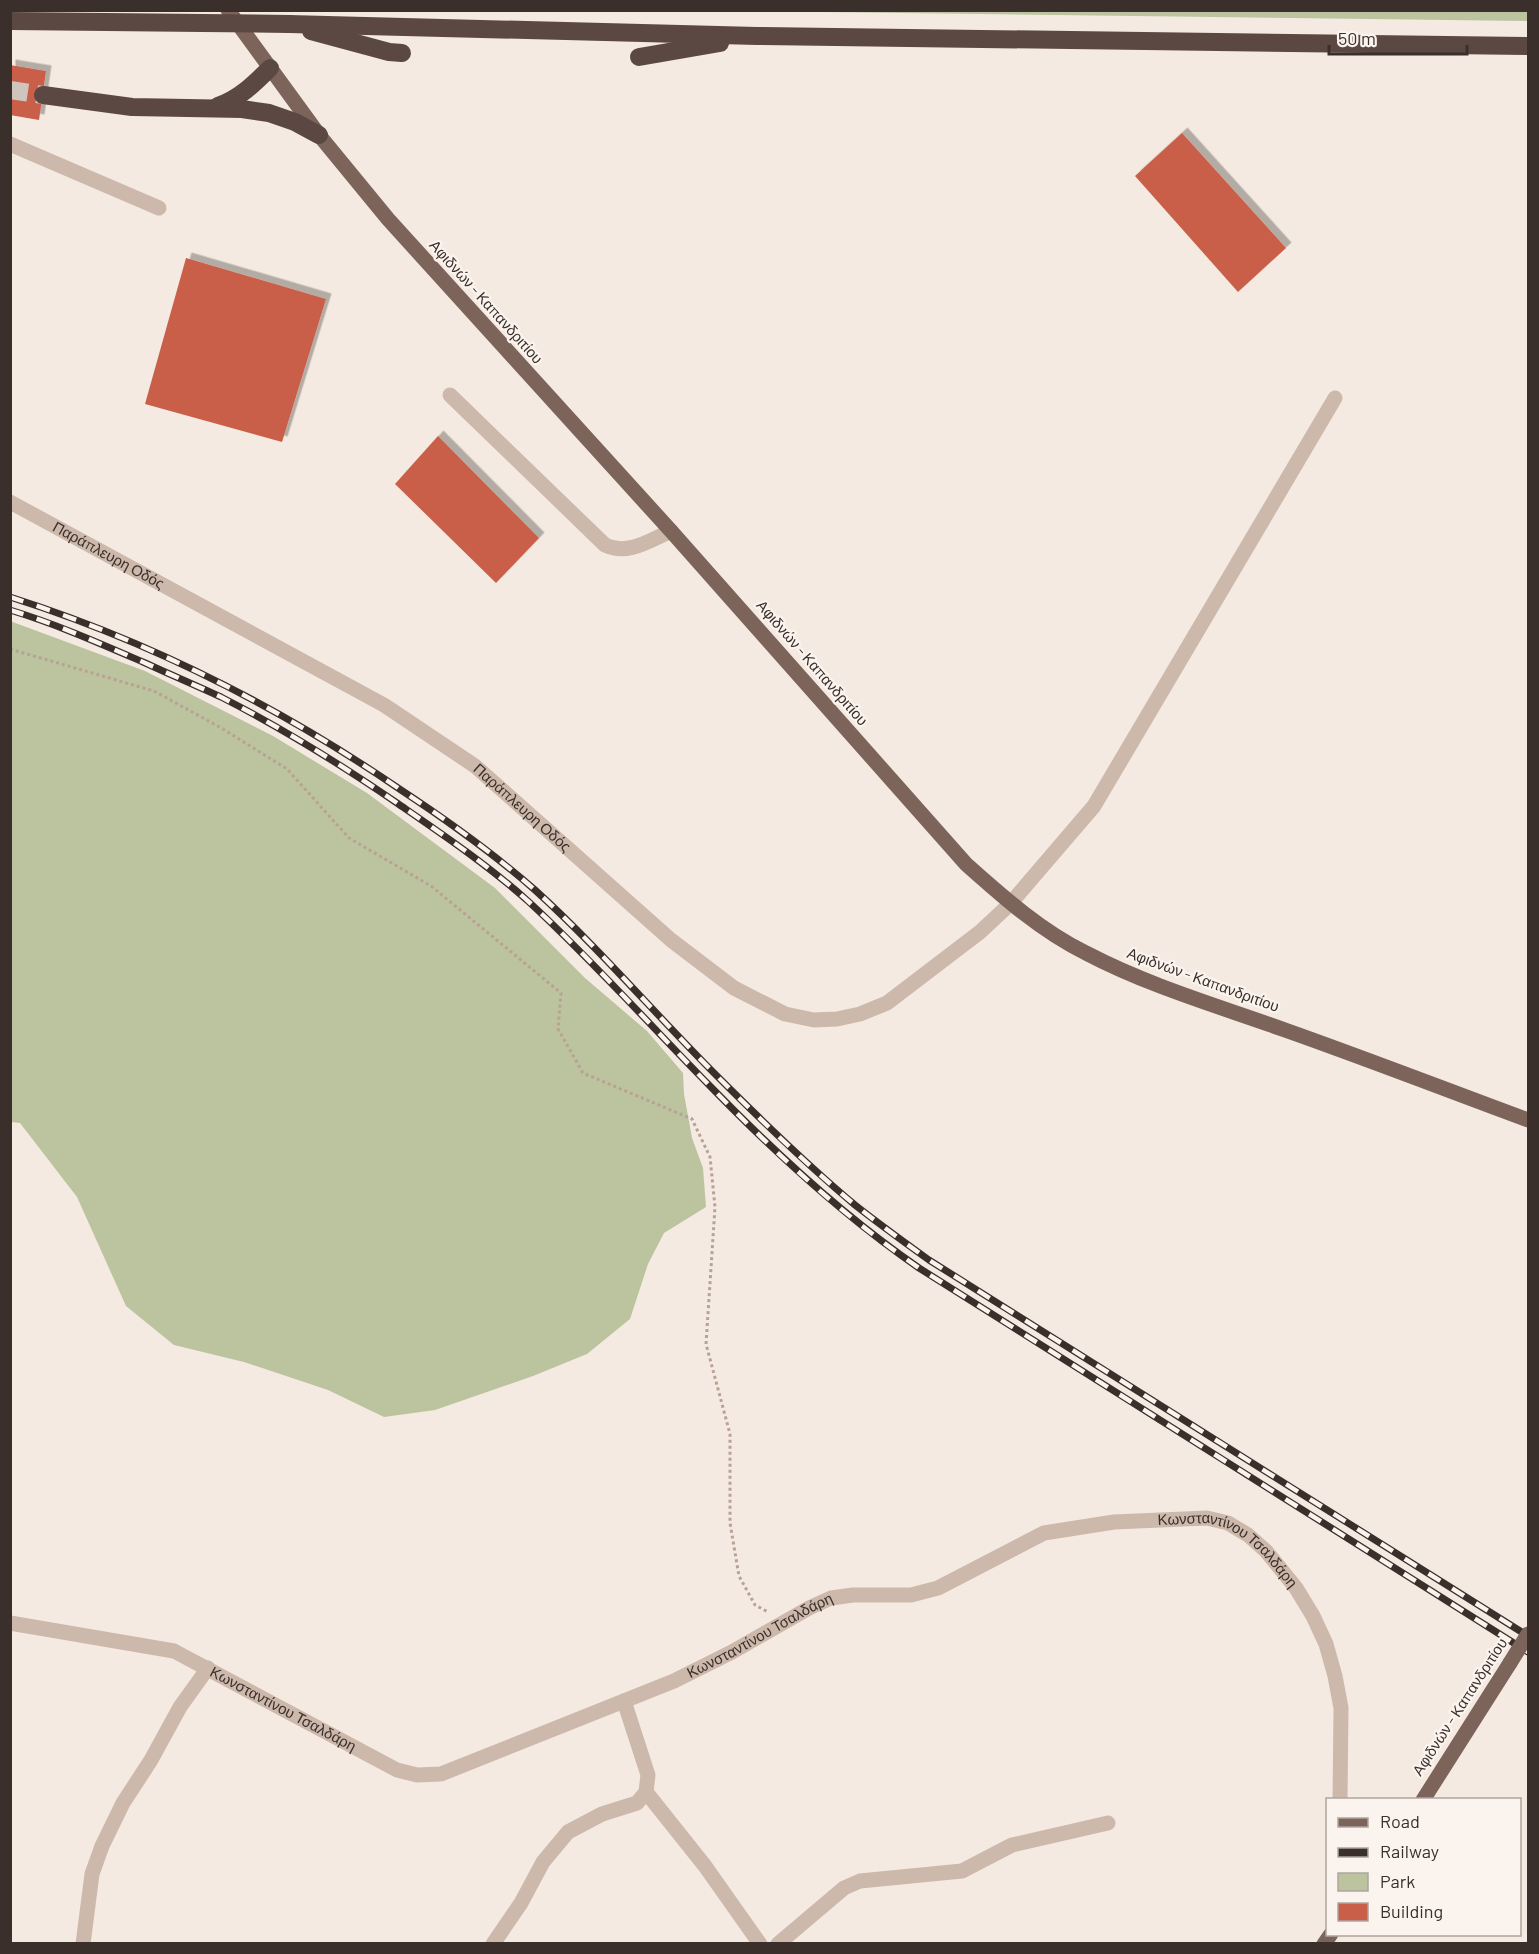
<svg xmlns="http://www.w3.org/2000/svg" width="1539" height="1954" font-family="Barlow,sans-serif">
<defs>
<filter id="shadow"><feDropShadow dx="5.5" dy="-5.5" stdDeviation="0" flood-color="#0004"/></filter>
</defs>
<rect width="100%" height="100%" fill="#f4eae1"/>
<g fill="#bbc49f">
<polygon points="1451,10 1528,12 1528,21 741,11"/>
<polygon points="10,621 145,671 273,736 367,793 495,888 585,978 647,1031 683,1073 684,1094 692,1138 703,1168 706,1207 664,1233 648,1264 630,1319 587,1354 533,1376 435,1410 384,1417 328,1390 244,1362 174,1345 126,1306 77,1197 20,1123 11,1122"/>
</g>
<g fill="#ca5f49" filter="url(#shadow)">
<polygon points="10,65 46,71 39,120 10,115"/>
<polygon points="1182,133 1286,248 1238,292 1135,176"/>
<polygon points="186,258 326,299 282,442 145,404"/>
<polygon points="438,436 539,538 496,583 395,484"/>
</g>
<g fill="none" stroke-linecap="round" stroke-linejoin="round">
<polyline stroke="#cfc5bd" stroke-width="18" stroke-dasharray="18 9" stroke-linecap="butt" points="10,90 43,95"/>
<polyline stroke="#b9a295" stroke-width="3" stroke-dasharray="3 3" stroke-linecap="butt" points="10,649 154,691 223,729 287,769 349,838 431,886 561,993 558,1029 583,1073 692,1119 710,1157 715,1207 706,1344 730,1434 730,1523 739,1576 755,1605 768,1612"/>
<g stroke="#cdb9ab" stroke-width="15">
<polyline points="10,144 159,208"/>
<path d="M450,395l155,150c23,11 45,-5 66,-14"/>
<path id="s1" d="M10,502l374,203 91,61 196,174 63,48 51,26 29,6 23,-1 23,-5 27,-11 93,-71 30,-28 84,-98 241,-408"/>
<path id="s2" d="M10,1623l164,28 223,119 20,5 24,-1 233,-93 58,-29 77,-44 22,-10 22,-3h58l27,-7 106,-55 70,-11 93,-4 21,5 20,12 18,16 30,37 17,28 13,28 9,32 6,32 -1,92"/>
<polyline points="646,1792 705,1866 760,1944"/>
<polyline points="83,1944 92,1874 102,1846 123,1803 151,1760 180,1707 208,1668"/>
<polyline points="493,1944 521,1903 543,1862 568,1832 602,1814 637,1803 646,1792 648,1775 624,1701"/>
<polyline points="778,1944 844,1888 860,1881 962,1871 1012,1845 1108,1823"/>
</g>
<g stroke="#7d645b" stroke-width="15">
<path d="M228,10l91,125 69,84 283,312 295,333c37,33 75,67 120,89 63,33 132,53 199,77 82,29 162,60 243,90"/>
<polyline points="1423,1800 1510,1663"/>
<polyline points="1324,1944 1331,1934"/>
</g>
<g stroke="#5c4842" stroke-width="18">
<polyline points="10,21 202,23"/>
<polyline points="289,24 757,36 1528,46"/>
<polyline points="311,31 389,52 402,53"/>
<polyline points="639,57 720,43"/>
<polyline points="43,95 132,107 242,109 269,113 295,122 319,135"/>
<path d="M218,106c22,-8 36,-22 52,-38"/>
</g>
<defs>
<g id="rail">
<path d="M10,597c139,44 271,111 391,193 47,31 92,63 134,100 64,58 120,124 181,185 45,45 90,89 139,130 24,19 49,37 74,55l599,376"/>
<path d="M10,610c46,14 89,33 133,52 26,12 52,23 78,35 61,31 119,67 176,106 45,31 91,62 132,99 63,58 120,122 180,183 65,67 133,130 210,183l609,384"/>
</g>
</defs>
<use href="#rail" stroke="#3b2f2b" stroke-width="7"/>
<use href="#rail" stroke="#fbf4ee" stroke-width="4.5" stroke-dasharray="14" stroke-linecap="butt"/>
<polyline stroke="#7d645b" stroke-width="15" points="1510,1663 1528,1634"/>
<polyline stroke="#5c4842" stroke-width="18" points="202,23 289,24"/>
</g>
<g text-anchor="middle" stroke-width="4.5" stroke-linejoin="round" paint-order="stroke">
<g font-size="15" fill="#3b2f2b" stroke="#fbf4ee">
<text transform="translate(486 302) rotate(48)" y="5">Αφιδνών - Καπανδριτίου</text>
<text dy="5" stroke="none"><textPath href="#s1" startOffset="112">Παράπλευρη Οδός</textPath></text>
<text transform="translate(812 663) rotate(49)" y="5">Αφιδνών - Καπανδριτίου</text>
<text dy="5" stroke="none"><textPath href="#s1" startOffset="598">Παράπλευρη Οδός</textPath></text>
<text transform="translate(1203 980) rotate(20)" y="5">Αφιδνών - Καπανδριτίου</text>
<text dy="5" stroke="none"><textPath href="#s2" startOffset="1316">Κωνσταντίνου Τσαλδάρη</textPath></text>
<text dy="5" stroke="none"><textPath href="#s2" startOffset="812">Κωνσταντίνου Τσαλδάρη</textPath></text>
<text transform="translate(1460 1707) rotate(-57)" y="5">Αφιδνών - Καπανδριτίου</text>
<text dy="5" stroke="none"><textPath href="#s2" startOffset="290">Κωνσταντίνου Τσαλδάρη</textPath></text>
</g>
</g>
<rect width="1539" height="1954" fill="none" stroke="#3b2f2b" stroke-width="24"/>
<rect x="1326" y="1798" width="195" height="138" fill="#fbf4ee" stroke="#aea5a0" stroke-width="1.5"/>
<rect x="1338" y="1818" width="30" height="9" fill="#7d645b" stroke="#aea5a0" stroke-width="1.5"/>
<text x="1380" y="1828" font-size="18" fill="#3b2f2b">Road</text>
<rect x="1338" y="1848" width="30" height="9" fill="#3b2f2b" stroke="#aea5a0" stroke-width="1.5"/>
<text x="1380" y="1858" font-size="18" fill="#3b2f2b">Railway</text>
<rect x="1338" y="1873" width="30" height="18" fill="#bbc49f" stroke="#aea5a0" stroke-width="1.5"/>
<text x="1380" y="1888" font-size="18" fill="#3b2f2b">Park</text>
<rect x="1338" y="1903" width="30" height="18" fill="#ca5f49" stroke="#aea5a0" stroke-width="1.5"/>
<text x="1380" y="1918" font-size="18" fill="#3b2f2b">Building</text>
<path d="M1329 45v9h138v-9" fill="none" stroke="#3b2f2b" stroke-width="3"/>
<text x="1338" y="45" font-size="18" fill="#3b2f2b" stroke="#fbf4ee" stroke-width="4.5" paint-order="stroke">50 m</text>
</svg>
